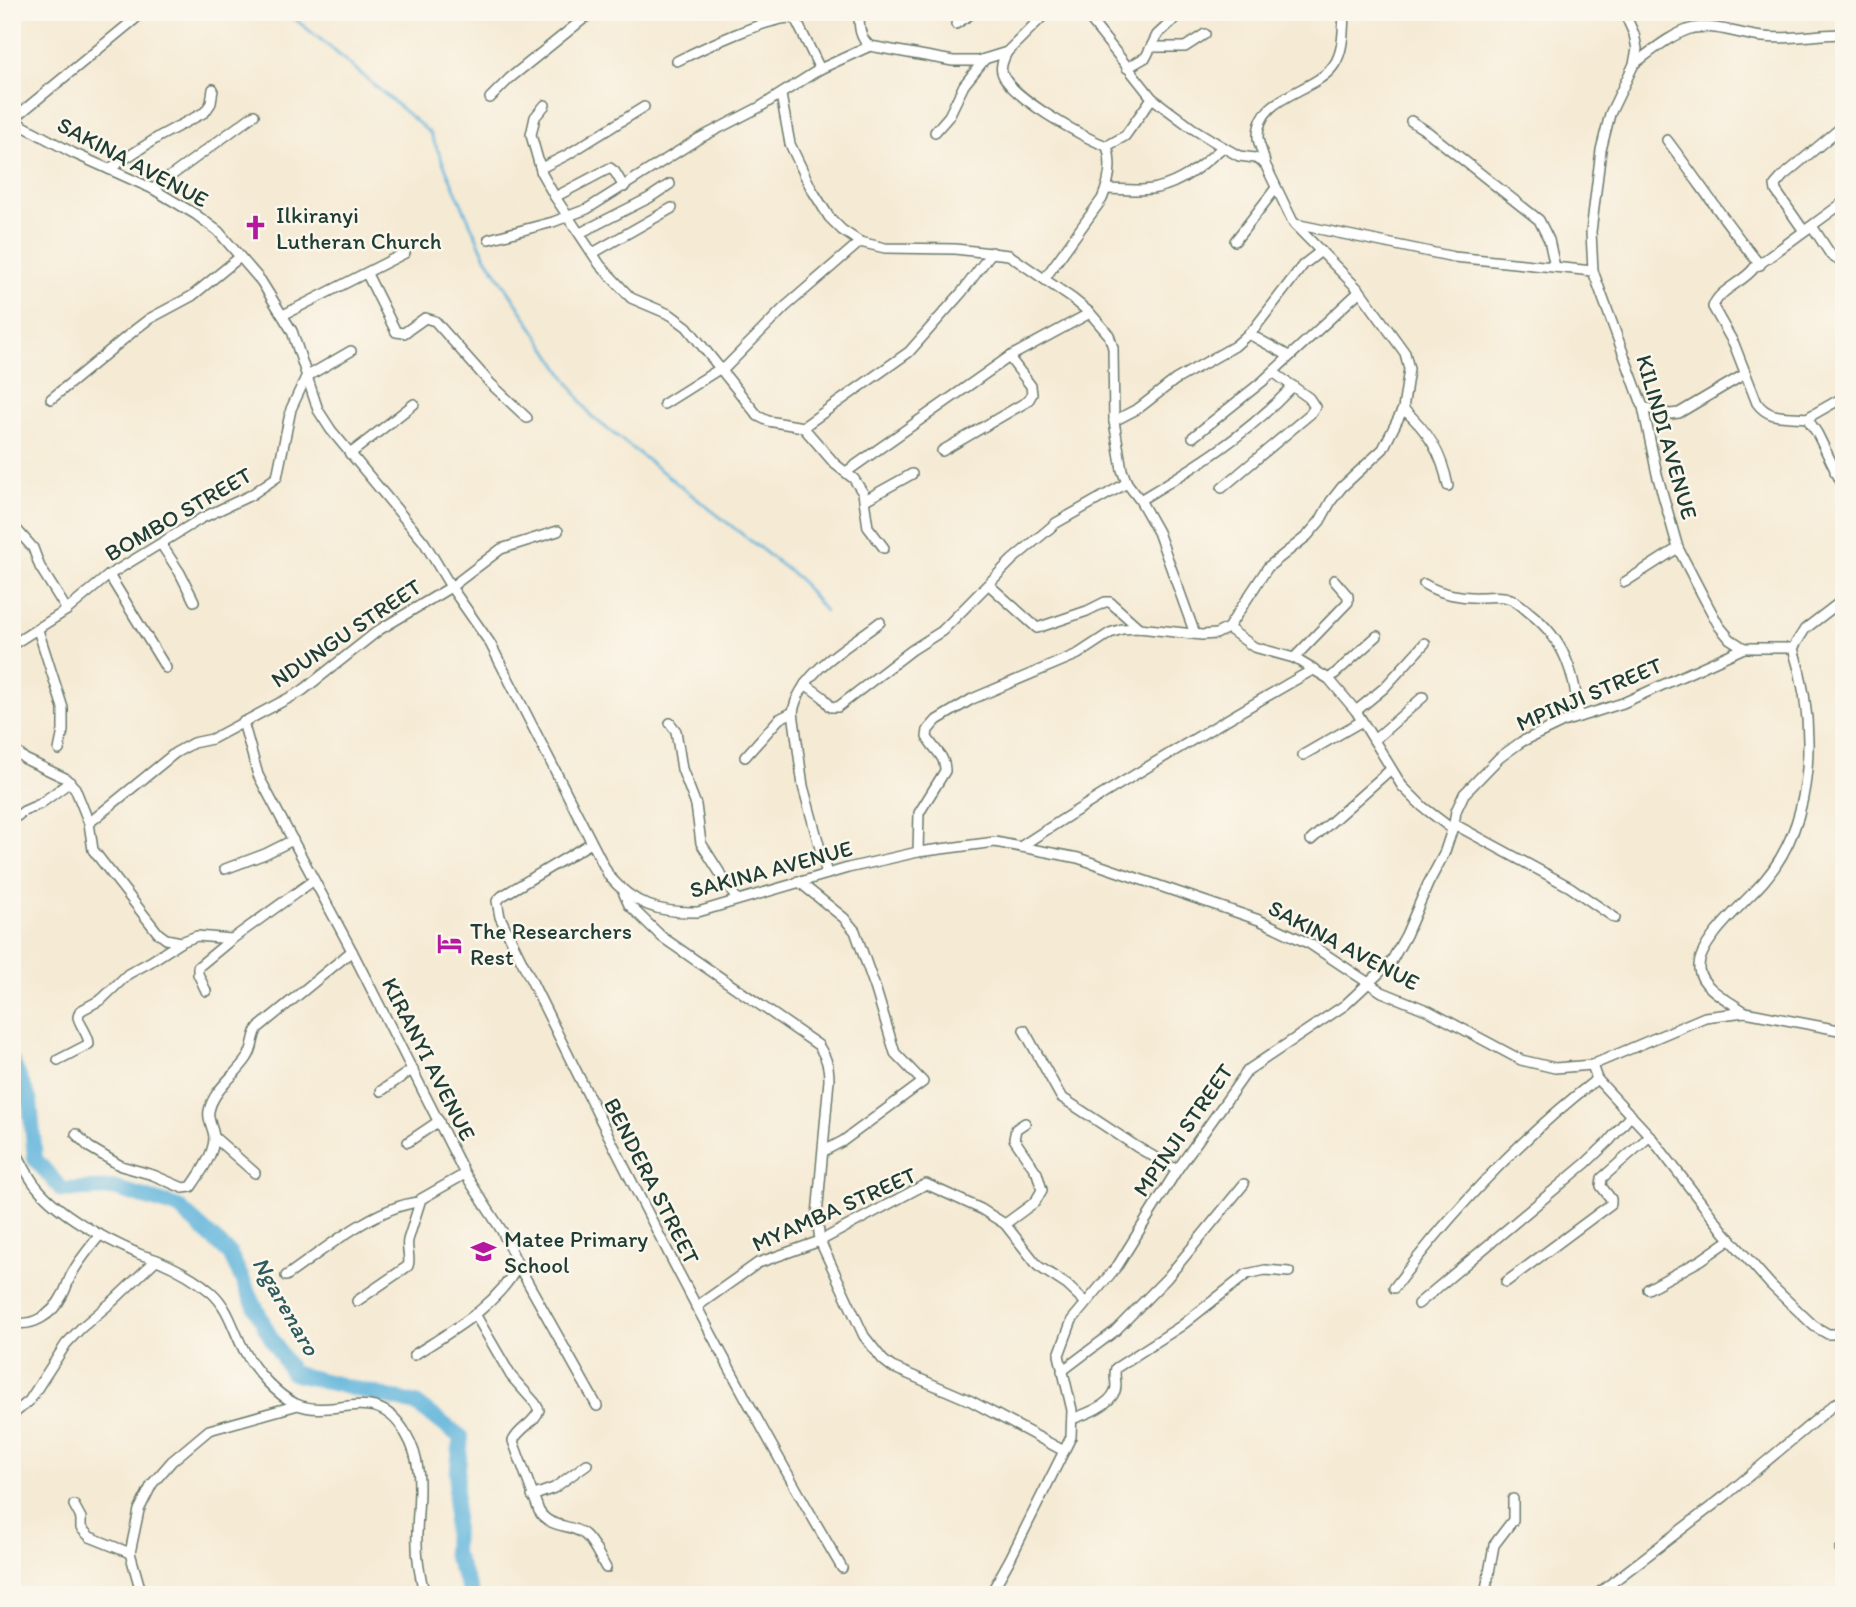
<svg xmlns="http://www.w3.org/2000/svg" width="1856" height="1607" font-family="Itim,sans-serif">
<rect width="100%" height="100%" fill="#fbf7ec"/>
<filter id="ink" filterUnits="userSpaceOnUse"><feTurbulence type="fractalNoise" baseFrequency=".0143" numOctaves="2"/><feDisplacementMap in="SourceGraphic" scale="14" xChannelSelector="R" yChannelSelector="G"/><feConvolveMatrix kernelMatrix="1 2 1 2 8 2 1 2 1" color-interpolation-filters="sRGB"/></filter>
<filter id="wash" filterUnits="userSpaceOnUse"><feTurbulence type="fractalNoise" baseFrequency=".00686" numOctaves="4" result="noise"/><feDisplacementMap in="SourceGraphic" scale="28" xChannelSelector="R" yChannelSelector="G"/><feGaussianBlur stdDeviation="1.57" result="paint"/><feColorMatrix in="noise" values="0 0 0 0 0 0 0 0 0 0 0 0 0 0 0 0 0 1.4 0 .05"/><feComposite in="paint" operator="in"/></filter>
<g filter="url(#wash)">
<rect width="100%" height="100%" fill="#f5ead4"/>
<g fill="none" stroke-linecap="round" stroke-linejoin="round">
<polyline stroke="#5fb4db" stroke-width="2.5" points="286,12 325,43 430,133 484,254 591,416 798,578 825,611"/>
<polyline stroke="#5fb4db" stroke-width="16" points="12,1062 30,1101 35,1159 62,1190 114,1188 178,1207 230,1254 266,1329 292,1373 416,1404 461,1437 456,1489 454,1553 472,1595"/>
</g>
</g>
<g filter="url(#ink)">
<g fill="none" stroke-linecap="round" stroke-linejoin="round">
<defs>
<g id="minor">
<path d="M859,12c0,13 0,26 11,34l83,15h25l29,-9 40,-40"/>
<polyline points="1624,12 1634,34 1637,49 1634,64 1610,114 1601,150 1591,232 1593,271 1643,407 1657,474 1678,548 1704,598 1719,626 1730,639 1744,648 1793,648"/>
<polyline points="956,24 974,12"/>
<polyline points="1153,47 1185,47 1205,34"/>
<path d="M1007,52c-3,6 -7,14 -5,20 5,23 83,67 105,74l18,-10 27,-38"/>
<path d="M677,61c24,-12 91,-44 116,-43l4,4 23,47"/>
<path d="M1634,64c18,-13 38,-31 60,-36 22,-4 47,7 69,9 27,3 54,-3 81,-3"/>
<polyline points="1127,68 1146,57 1157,35 1182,12"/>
<polyline points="781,95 790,144 811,188 829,217 842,230 860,242 885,248 955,249 1009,255 1073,299 1090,313 1109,335 1113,348 1114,421 1122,470 1127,483 1140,500 1158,532 1195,634"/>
<polyline points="490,98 510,78 592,12"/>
<polyline points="545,105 535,117 531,135 542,174 555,197 600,265 631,298 671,315 687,327 758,416 768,421 803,427 835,464 854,479 863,493 868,527 884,548"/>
<path d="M12,120l61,33 80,36 42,25 23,17 43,50 31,50 26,79 13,20 93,112 27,45 39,56 119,233c25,29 50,37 89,36l150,-44 70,-16 77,-10 83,16 181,62 51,24 72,48 47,19 92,49 34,8 37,-3 113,-48 40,-5 99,19"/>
<polyline points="12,120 135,19"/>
<polyline points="1411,121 1428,132 1539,220 1549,240 1555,267"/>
<polyline points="935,132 949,116 964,85 985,59"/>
<path d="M1667,140c31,41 60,85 93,125"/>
<path d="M1265,164c-1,-9 -6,-18 -7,-26 -1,-44 56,-44 76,-73 10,-15 9,-35 10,-53"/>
<polyline points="541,168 567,155 644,107"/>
<polyline points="109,169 160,136 205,112 211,103 213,89"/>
<polyline points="153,189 254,115"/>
<path d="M1106,189c16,0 35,3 51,-1 27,-6 46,-24 66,-41"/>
<polyline points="555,197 610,168 615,172 624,187"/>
<path d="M1844,202l-90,66c-10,14 -36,22 -41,39l21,37 23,59c13,18 31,12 50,15l10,15 27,55"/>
<polyline points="1295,224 1454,257 1593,271"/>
<polyline points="1812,226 1831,255 1835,258 1844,258"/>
<polyline points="1804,231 1776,191 1775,185 1783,176 1844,125"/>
<polyline points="580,233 649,198 670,184"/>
<polyline points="489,239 553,222 587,209 698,139 760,107 820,69 870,46"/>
<polyline points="1235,241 1276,188"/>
<polyline points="593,253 672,208"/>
<polyline points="367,274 396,332 404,333 425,318 435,321 490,383 527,418"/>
<path d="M1045,278l57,-79c7,-16 11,-35 5,-53"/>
<polyline points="283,315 405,253"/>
<polyline points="1249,334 1289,356"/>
<polyline points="723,370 785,307 860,242"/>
<polyline points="51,399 136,329 149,319 192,296 240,257"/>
<polyline points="664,404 721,368"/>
<polyline points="1643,407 1670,414 1679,413 1745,374"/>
<path d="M1403,409c25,21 39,45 45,77"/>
<polyline points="1807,418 1844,397"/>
<polyline points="1114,421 1139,408 1175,380 1235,346 1254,329 1303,265 1321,251"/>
<polyline points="803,427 909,352 962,292 992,252"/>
<polyline points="1193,437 1263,381 1360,291"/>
<polyline points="942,451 1028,401 1032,394 1031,386 1009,357"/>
<polyline points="350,454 414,404"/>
<polyline points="846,472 1009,357 1090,313"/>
<polyline points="1835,472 1844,466"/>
<polyline points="1222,488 1310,414 1315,407 1309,398 1273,372"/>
<polyline points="865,500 912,474"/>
<path d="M1140,500c57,-34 107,-65 153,-114"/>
<polyline points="12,521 17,530 33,548 40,567 67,610"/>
<polyline points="161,544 180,573 194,601"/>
<polyline points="109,575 166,668"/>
<polyline points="1625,582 1678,548"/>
<path d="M1424,584c16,10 39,14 57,13 8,0 20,-2 27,1 8,2 16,10 22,15 35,27 45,62 49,104"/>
<polyline points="989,585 1037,628 1087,611 1105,602 1110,602 1139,628"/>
<polyline points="1228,628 1254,647 1294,658 1329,679 1356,711 1402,786 1423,807 1452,829"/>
<polyline points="38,630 63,708 63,731 59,750"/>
<polyline points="12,645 67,610 109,575 202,518 251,495 277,477 291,409 306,377 351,351"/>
<polyline points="1294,658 1348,602 1348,596 1334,580"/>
<polyline points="1329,679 1377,636"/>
<polyline points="805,684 823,697 831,707 838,707 912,650 942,631 1012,560 1056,523 1127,483"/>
<polyline points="1356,711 1384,688 1425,643"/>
<polyline points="243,722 258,775 352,951 465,1174 502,1231 518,1265 597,1406"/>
<polyline points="670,723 676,731 682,769 696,805 701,843 737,900"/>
<polyline points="1374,740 1423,697"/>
<polyline points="12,748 25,759 65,778 75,788 89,823 93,850 158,933 166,939 181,942 197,936 232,939 314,880"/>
<polyline points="1303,755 1362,721"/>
<polyline points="745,757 779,719 793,712"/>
<polyline points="12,820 24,811 40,804 70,782"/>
<polyline points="89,823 175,753 193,743 212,739 302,691 379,630 451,587 501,549 558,531"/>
<polyline points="1454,824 1570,887 1615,918"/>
<polyline points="1311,840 1390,770"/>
<path d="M591,843l-89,53 -5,5 3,16c108,220 217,439 342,651"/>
<path d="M1020,847c96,-63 195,-121 294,-178"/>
<path d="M918,852l1,-39 26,-42c1,-15 -12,-22 -18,-34l1,-7 9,-10 35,-21 106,-45 32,-21 12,-4 17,-1 63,7 14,-1 12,-6 40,-61 39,-31 13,-15 11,-20 11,-14 41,-38 20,-40 6,-40 -4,-16 -45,-62 -66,-67 -29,-60 -10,-6 -16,-2 -16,-9 -31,-19 -40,-30 -68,-86"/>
<polyline points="225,869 265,854 293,840"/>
<path d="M827,874l-24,-88 -10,-74c7,-41 57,-66 87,-90"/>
<polyline points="798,881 844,918 855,931 876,990 895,1053 923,1082 843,1141 824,1151"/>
<path d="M624,894l5,11 33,32 156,108c8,12 11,20 11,35l-12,136 3,25 44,95 19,24 9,7 79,34 93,50"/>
<polyline points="206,991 198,974 198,967 232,939"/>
<path d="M1745,1012c-14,-10 -44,-24 -46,-43 -2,-27 48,-68 65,-88 53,-62 52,-160 29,-233l12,-19 39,-30"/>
<polyline points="1024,1030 1061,1097 1137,1147 1177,1170"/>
<path d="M58,1060l31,-16c0,-9 -9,-18 -11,-27l2,-6 22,-12 26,-25 22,-12 31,-20"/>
<polyline points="1592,1065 1597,1079 1650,1136 1724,1232 1771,1285 1814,1326 1828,1334 1838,1334"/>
<polyline points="381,1091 413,1069"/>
<path d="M76,1134l13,13 32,19 32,9 30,13 8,-1c9,-13 23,-33 23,-49 0,-10 -7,-17 -5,-27 4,-21 27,-36 38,-53 7,-9 5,-21 11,-30l94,-77"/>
<polyline points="214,1137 255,1173"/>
<polyline points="408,1142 439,1121"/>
<path d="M12,1144c8,14 14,30 24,42 22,28 69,53 101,67 6,3 13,4 20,7 19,8 39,19 54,32 19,17 22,39 34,60 10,19 32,43 51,52 39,17 80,-23 110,30 19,32 12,63 11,98 -1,21 2,42 8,63"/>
<polyline points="1005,1224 1035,1202 1042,1190 1037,1173 1014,1139 1016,1129 1025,1123"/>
<path d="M286,1276c38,-26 87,-68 132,-74"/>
<polyline points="1506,1282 1611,1204 1611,1199 1601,1186 1602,1178 1650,1136"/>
<path d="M1394,1288c59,-78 125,-149 203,-209"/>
<polyline points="1648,1289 1701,1260 1731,1239"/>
<path d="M357,1301l51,-35c3,-8 -2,-17 0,-26l13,-41 44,-25"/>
<polyline points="1418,1304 1586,1163 1609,1141 1631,1115"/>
<polyline points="696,1307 758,1263 820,1241 926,1184 981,1209 1005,1224 1038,1266 1067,1285 1085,1302"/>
<path d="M475,1314l36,62 24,27 4,7c-4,13 -20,18 -26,31l26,70c11,18 30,12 45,23 9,7 16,24 22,34"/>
<path d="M12,1322c20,6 41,-8 50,-26 5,-8 6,-17 12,-26 7,-12 17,-24 26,-35"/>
<path d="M414,1355c37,-24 84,-49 104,-90"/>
<polyline points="1062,1371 1115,1331 1167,1278 1244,1184"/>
<polyline points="12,1415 29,1401 66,1344 81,1328 113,1301 156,1260"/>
<path d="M1072,1419c14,-5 37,-13 43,-28 3,-7 -2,-15 1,-23l65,-42 66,-52 18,-4 24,2"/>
<polyline points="532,1496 554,1488 587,1464"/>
<polyline points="74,1505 81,1518 81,1528 90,1537 130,1553"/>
<polyline points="1840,1550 1844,1551"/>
<polyline points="142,1595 130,1553 139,1510 152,1484 172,1461 209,1430 298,1405"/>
<polyline points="990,1595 1010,1559 1071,1437 1072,1410 1059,1355 1072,1320 1118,1265 1177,1170 1248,1070 1345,1005 1391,962 1406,935 1428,884 1444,854 1454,824 1456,811 1464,794 1499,758 1521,742 1563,722 1623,703 1744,648"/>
<polyline points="1485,1595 1494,1545 1513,1520 1513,1499"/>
<polyline points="1596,1595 1725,1496 1836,1403 1844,1400"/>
</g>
</defs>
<use href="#minor" stroke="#6a7a6c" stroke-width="12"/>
<use href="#minor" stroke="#fff" stroke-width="9"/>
</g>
</g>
<defs>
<symbol id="church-bare" viewBox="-9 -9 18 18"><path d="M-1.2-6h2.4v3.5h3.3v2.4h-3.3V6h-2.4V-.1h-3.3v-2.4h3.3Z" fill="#b5179e" stroke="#fbf7ec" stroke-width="2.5" paint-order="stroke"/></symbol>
<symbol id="hotel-bare" viewBox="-9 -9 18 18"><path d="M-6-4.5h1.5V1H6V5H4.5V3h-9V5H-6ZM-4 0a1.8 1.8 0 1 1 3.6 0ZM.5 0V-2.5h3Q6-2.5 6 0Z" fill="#b5179e" stroke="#fbf7ec" stroke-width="2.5" paint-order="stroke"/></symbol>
<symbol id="school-bare" viewBox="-9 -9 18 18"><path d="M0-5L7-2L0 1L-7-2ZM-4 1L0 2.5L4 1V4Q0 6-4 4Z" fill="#b5179e" stroke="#fbf7ec" stroke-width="2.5" paint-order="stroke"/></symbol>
</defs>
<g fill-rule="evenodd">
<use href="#church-bare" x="238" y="210" width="35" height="35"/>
<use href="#hotel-bare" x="432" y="926" width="35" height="35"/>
<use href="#school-bare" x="466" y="1234" width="35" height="35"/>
</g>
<g text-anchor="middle" stroke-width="5" stroke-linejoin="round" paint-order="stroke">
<g font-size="23" fill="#1f3d34" stroke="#fbf7ec">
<text transform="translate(133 162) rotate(28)" y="8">SAKINA AVENUE</text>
<text transform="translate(1667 437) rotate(74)" y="8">KILINDI AVENUE</text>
<text transform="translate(178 514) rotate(-30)" y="8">BOMBO STREET</text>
<text transform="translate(346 633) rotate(-34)" y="8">NDUNGU STREET</text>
<text transform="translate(1589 694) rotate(-23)" y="8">MPINJI STREET</text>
<text transform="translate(771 869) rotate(-15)" y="8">SAKINA AVENUE</text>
<text transform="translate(1344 945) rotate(28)" y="8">SAKINA AVENUE</text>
<text transform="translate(429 1059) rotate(63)" y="8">KIRANYI AVENUE</text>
<text transform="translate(1183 1130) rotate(-55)" y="8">MPINJI STREET</text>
<text transform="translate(652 1181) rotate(63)" y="8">BENDERA STREET</text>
<text transform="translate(834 1209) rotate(-24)" y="8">MYAMBA STREET</text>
</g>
<g font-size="23" fill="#1f3d34" stroke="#fbf7ec" text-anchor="start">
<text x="276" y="223">Ilkiranyi<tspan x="276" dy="26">Lutheran Church</tspan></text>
<text x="470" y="939">The Researchers<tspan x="470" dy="26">Rest</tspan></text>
<text x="504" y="1247">Matee Primary<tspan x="504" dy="26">School</tspan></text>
</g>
<g font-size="24" font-style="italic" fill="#2f5b5e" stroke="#fbf7ec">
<text transform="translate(286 1306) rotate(60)" y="8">Ngarenaro</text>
</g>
</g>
<rect width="1856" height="1607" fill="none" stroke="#fbf7ec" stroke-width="42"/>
</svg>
